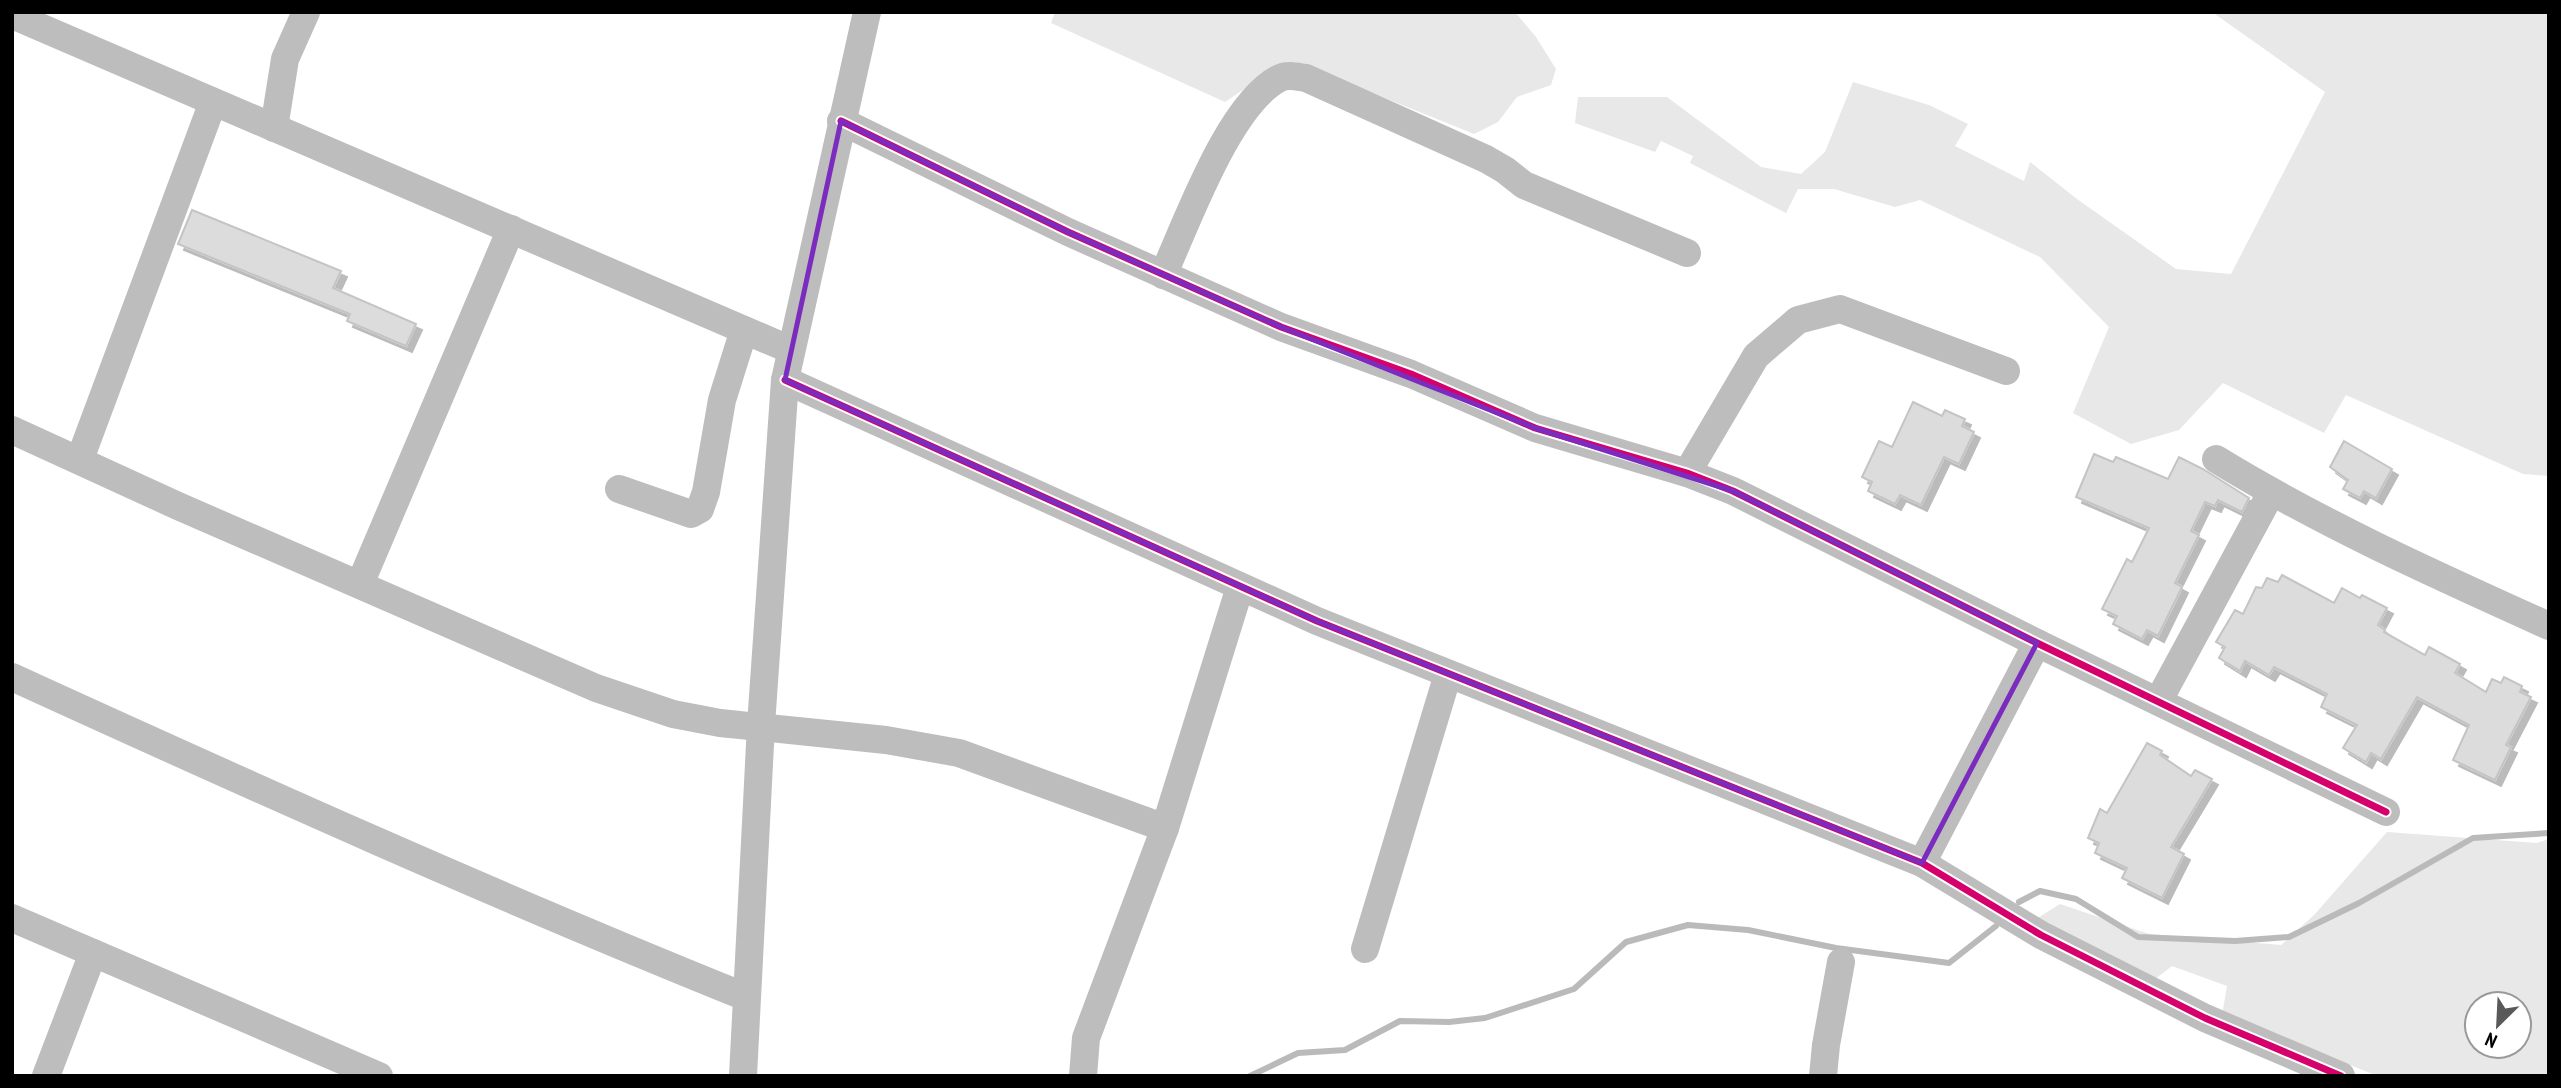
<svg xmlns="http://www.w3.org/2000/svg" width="2561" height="1088" font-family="'PT Sans Narrow',sans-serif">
<defs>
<filter id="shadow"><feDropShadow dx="6" dy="6" stdDeviation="0" flood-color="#0004"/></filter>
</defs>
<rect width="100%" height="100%" fill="#fff"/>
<g fill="#e8e8e8" fill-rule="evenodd">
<polygon points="1055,12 1515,12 1536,37 1556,69 1551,85 1517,97 1498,122 1474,134 1328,75 1271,71 1225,102 1051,23"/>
<polygon points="2212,12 2549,12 2549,476 2523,474 2346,395 2324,433 2223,383 2179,430 2131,444 2073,413 2109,327 2040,257 1920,200 1895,207 1834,189 1798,189 1786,213 1690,163 1693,156 1661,141 1655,152 1575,123 1578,97 1667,97 1761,167 1801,174 1825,152 1853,82 1929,105 1968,124 1955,146 2024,181 2030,162 2077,199 2176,269 2231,274 2325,92"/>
<path d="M2387,832l150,11 12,-4v237h-171l-156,-61 5,-29 -55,-20 -18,14 -118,-61 24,-15 89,30 132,11 33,-30zM2477,1004h42v42h-42z"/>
</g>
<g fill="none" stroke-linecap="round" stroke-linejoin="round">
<g stroke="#bababa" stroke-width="6">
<polyline points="2019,902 2040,891 2076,899 2138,937 2235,941 2289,937 2359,903 2473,838 2549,833"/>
<polyline points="1250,1076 1298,1053 1345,1050 1400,1021 1449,1022 1485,1018 1574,989 1626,942 1688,925 1748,930 1836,948 1949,963 1996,926"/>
</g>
</g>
<g fill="#dcdcdc" stroke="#c4c4c4" stroke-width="2" filter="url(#shadow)">
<polygon points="192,210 341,271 333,288 416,324 406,346 347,321 350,314 178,244"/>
<polygon points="1913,402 1942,416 1945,410 1965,419 1962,426 1974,432 1959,464 1944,457 1921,505 1900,495 1895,504 1868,491 1872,482 1862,477 1879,441 1892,447"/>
<polygon points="2344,441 2392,469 2376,498 2364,491 2360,498 2343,489 2348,480 2330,467"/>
<polygon points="2094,454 2113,462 2116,457 2168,479 2179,457 2203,469 2249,498 2242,512 2218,500 2215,506 2205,502 2191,531 2199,535 2175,583 2182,587 2158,636 2147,630 2142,639 2113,624 2117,616 2102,609 2127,559 2132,562 2149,528 2076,497"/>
<polygon points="2282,575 2334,603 2342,588 2360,598 2362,595 2387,608 2378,625 2385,630 2384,632 2425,655 2429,647 2460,664 2455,673 2486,692 2492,679 2501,683 2504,677 2522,686 2520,692 2531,697 2506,745 2511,747 2495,780 2453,760 2469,725 2417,697 2381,759 2371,753 2366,762 2343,748 2357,725 2321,707 2327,694 2274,667 2269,675 2245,661 2240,671 2219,658 2225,647 2216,642 2235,610 2243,614 2256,587 2262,588 2267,578 2278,582"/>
<polygon points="2147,743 2162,751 2160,755 2191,776 2195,770 2212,779 2171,847 2184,854 2162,898 2122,878 2127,868 2095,853 2099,843 2088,838 2100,809 2107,813"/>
</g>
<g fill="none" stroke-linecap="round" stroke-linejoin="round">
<g stroke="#bdbdbd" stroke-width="28">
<polyline points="12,15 791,350"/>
<polyline points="841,121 1068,232 1281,327 1411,374 1535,428 1687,473 1733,491 2037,643 2386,812"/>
<polyline points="274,128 285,59 306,12"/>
<path d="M1163,275c24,-52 66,-172 117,-197 8,-4 18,-1 26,0l180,81 19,11 19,15 163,68"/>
<polyline points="785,380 1317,621 1922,863 2041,935 2205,1018 2341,1076"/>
<polyline points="12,430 178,506 596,688 673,714 720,723 886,740 959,753 1165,828"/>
<polyline points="80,459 213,102"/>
<path d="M2216,459c106,65 220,116 333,167"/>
<polyline points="1687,473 1756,356 1798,320 1840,309 2006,371"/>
<polyline points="619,489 691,514 700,509 706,492 722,400 744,330"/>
<polyline points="360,584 511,229"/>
<path d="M12,677c243,111 486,220 734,320"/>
<polyline points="2159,700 2271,493"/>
<polyline points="1922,863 2037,643"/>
<polyline points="12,918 379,1076"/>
<polyline points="1365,949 1448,674"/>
<polyline points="46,1076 93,953"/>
<polyline points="743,1076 761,725 785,380 867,12"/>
<polyline points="1083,1076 1086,1038 1165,828 1240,587"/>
<polyline points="1823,1076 1826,1045 1841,962"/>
</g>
<defs>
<g id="cycleway">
<polyline points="841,121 1068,232 1281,327 1411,374 1535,428 1687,473 1733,491 2037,643 2386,812"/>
<polyline points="785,380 1317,621 1922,863 2041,935 2205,1018 2341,1076"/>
</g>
</defs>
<use href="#cycleway" stroke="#fff" stroke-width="11"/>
<use href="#cycleway" stroke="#d6006c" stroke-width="7"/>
</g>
<path fill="none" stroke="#7b2cbf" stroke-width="5" stroke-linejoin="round" d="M841,121l227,111 213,95 254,101 198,63 304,152 -115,220 -605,-242 -532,-241z"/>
<rect width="2561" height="1088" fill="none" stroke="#000000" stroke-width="28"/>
<g transform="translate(2498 1025) rotate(204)"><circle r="33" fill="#ffffff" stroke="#999999" stroke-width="2"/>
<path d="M0-5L12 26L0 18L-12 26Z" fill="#595959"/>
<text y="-10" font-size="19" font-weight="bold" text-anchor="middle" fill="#000000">N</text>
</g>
</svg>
